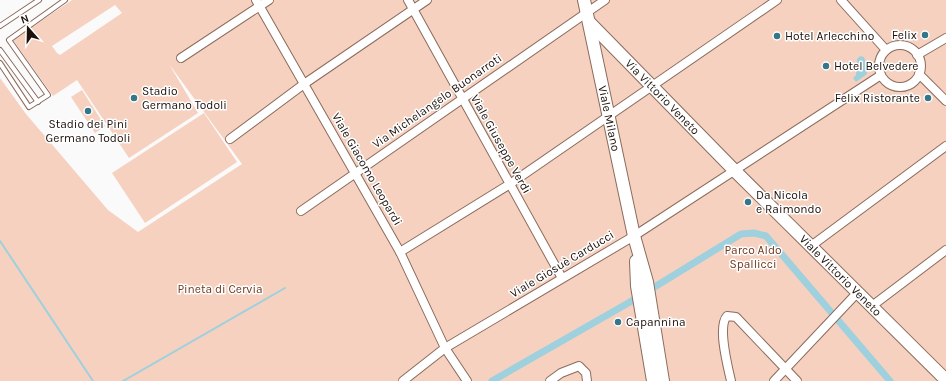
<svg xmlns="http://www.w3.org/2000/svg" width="946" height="381" font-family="Karla,sans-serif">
<rect width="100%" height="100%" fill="#fafafa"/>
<g fill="#f6d1c0" fill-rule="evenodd">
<path d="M72,0h874v381h-946v-303l26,36 82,96 30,22 104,-68 -73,-100 29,49 -69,45 -52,-78 -24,16 -40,-56zM115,5l7,8 -62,42 -3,-2 -5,-7z"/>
<polygon points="82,90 105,126 95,133 71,97"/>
<polygon points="204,113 237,162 145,223 112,173"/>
</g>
<polygon fill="#9fd0de" points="860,56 864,57 866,63 867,74 856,82 853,78 856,75 857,59"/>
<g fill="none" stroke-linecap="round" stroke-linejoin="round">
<g stroke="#9fd0de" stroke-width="2">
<polyline points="0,241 93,381"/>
<polyline points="123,381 285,288"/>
</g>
<polyline stroke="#9fd0de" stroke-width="7" points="492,381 630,302 741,234 754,233 766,236 890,381"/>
<defs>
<g id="lane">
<polyline points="0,26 39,0"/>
<polyline points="0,50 38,102"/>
<polyline points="0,63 29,107 48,95 9,40 65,0"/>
</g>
<g id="street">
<polyline points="256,0 400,252 445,348 467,381"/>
<polyline points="408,0 562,278"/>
<polyline points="841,0 886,50"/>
<circle cx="900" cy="66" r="21"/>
<polyline points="917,55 946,38"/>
<polyline points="181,58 269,0"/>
<polyline points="919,74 946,101"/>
<polyline points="230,139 304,84 427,0"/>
<polyline points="301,211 605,0"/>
<polyline points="811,246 946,146"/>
<polyline points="400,252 510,184 777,0"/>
<polyline points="872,306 946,250"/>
<polyline points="403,381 445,348 634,236 881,75"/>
<polyline points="550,381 561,373 579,366 586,373 587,381"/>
<path d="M731,381c-3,-14 -14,-54 -4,-65l9,1 61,64"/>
<polyline points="774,381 858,292"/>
</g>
<g id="secondary">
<path id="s1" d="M584,0l50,236 13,46 16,99"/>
<path id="s2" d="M589,22l146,149 211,209"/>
<polyline points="636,261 637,286 653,381"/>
</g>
</defs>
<use href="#lane" stroke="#8b6b5c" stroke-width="6"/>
<use href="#street" stroke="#8b6b5c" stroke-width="10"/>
<use href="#secondary" stroke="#8b6b5c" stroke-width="14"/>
<use href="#lane" stroke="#fff" stroke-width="4"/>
<use href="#street" stroke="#fff" stroke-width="8"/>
<use href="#secondary" stroke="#fff" stroke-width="12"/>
</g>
<g fill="#357788" stroke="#fff" stroke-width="1.5">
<circle cx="925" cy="35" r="4"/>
<circle cx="777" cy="36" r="4"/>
<circle cx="826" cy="66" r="4"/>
<circle cx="134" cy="98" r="4"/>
<circle cx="928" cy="98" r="4"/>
<circle cx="88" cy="111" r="4"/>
<circle cx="748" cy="202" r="4"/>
<circle cx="618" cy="322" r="4"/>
</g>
<g text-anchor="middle" stroke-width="3" stroke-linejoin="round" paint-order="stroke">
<g font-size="12" fill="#1c100a" stroke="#fff" text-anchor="start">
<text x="917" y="39" text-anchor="end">Felix</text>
<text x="785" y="40">Hotel Arlecchino</text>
<text x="834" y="70">Hotel Belvedere</text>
<text x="142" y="95">Stadio<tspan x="142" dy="14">Germano Todoli</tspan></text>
<text x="920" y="102" text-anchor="end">Felix Ristorante</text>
<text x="88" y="128" text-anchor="middle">Stadio dei Pini<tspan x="88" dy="14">Germano Todoli</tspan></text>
<text x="756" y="199">Da Nicola<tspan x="756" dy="14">e Raimondo</tspan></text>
<text x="626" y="326">Capannina</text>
</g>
<g font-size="12" fill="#1c100a" stroke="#fff">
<text dy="4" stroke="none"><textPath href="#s2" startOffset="105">Via Vittorio Veneto</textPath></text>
<text transform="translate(437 101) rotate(-35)" y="4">Via Michelangelo Buonarroti</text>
<text dy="4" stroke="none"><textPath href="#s1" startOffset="121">Viale Milano</textPath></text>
<text transform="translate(501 144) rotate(61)" y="4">Viale Giuseppe Verdi</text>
<text transform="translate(367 169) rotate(60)" y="4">Viale Giacomo Leopardi</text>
<text transform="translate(562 264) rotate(-31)" y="4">Viale Giosuè Carducci</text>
<text dy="4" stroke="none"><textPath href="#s2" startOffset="357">Viale Vittorio Veneto</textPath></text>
</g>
<g font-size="12" fill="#6d381e" stroke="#fff">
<text x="753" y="254">Parco Aldo<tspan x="753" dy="14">Spallicci</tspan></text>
<text x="220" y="293">Pineta di Cervia</text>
</g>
</g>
<g transform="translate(28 28) rotate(340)" stroke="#ffffff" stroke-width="3" paint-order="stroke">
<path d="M0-3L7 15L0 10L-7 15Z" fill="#1c100a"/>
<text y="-6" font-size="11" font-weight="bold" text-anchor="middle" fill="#1c100a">N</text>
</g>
</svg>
